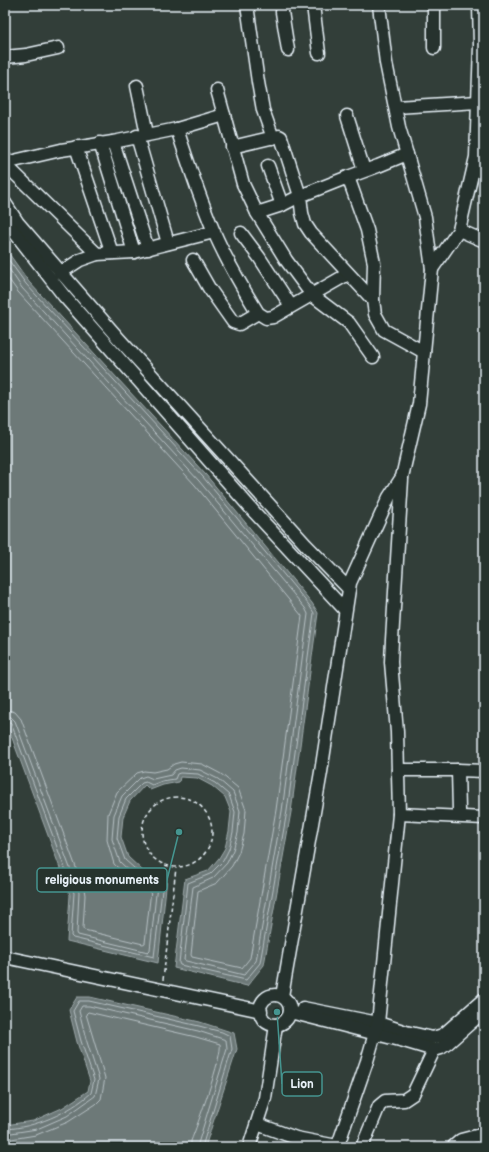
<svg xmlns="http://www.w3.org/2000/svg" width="489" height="1152" font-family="'Balsamiq Sans',sans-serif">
<rect width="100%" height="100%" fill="#323e39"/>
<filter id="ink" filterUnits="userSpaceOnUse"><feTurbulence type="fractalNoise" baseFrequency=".025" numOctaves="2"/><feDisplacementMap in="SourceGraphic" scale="8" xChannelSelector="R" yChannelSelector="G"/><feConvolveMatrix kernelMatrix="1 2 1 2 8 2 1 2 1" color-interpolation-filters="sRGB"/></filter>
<g filter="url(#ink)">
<g fill="#6d7978" stroke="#9ea9ab">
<polygon points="5,248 29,282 206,475 312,603 318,613 291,812 264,965 247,986 174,968 185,879 208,871 219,858 225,848 229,831 231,812 225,797 212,786 197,778 180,777 179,782 163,785 150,790 145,785 130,801 123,817 121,837 128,857 144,872 167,878 158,963 67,941 70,895 5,719"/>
<polygon points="77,997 90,997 200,1022 234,1033 237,1049 205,1147 5,1147 5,1125 33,1121 62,1108 88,1091 90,1081 77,1042 69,1010"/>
</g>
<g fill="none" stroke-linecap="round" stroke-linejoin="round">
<g stroke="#b7c1c5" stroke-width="1">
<polyline points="5,255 26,284 203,477 309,605 314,613 287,811 260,963 246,980 180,965 179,963 188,883 210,874 223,861 229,849 233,832 235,812 229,795 215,783 198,774 180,773 177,774 175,779 162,781 152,785 146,782 142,783 126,799 119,816 117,838 125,860 143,876 163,882 154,957 73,938 71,936 74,893 11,723 8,721 5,720"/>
<polyline points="5,263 22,288 199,481 305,608 308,614 282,811 256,961 244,975 186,961 184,960 193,887 213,878 227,863 233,850 238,833 240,811 233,792 218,779 200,770 181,768 175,770 171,775 153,779 146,776 140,778 122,796 114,815 112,839 120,862 139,880 157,885 150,950 148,952 78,935 77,933 79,892 15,721 11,717 5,715"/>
<polyline points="5,274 18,292 195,485 302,616 276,810 250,958 242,968 192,957 191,955 198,891 217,883 232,866 239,852 244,834 246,810 238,788 221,774 202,764 181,762 174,764 167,769 153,772 144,771 137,773 117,792 108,814 107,840 114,864 136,885 151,890 145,943 143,944 84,930 83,928 85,895 84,889 21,719 15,712 5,709"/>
<path d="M5,1129c29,-1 64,-16 86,-36l3,-13 -13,-39 -8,-30 6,-10h10l110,25 23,6 8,4 2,13 -30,98"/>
<polyline points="5,1134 37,1129 67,1116 95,1096 99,1079 86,1039 79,1011 82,1006 89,1006 198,1031 226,1040 227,1049 197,1147"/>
<path d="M5,1140l31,-5 32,-13 28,-18 5,-5 4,-21 -19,-64 2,-2 108,25 24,7c3,11 -23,82 -29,97v6"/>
</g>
<defs>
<g id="minor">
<polyline points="247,5 258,82 263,110 273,138"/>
<polyline points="283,5 282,12 288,50"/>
<polyline points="313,5 319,53"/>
<polyline points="434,48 434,5"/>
<polyline points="5,57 26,55 58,48"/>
<polyline points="137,86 147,134"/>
<polyline points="217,90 224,115"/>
<polyline points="396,107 478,102"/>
<polyline points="347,116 364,170"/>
<path d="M177,129c11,34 23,69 37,103 12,28 28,55 44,81l8,5 7,-1 75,-43"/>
<polyline points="137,136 168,243"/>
<polyline points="113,142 148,249"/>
<polyline points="100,143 134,252"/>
<polyline points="76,147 112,253"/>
<polyline points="232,147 279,136 281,137 300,196 302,213 305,224 311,233 373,300"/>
<polyline points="5,163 61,150 113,142 177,129 224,115 243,184 257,213 282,205 300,196 348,177 367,230 374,263 373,300 375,314 384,330 424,352"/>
<polyline points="5,164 97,254"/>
<polyline points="268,166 282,205"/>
<polyline points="348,177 378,166 407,154"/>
<polyline points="5,203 18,223 119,339 306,545 349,589"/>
<polyline points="257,213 286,260 312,295 349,323 373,357"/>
<polyline points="5,220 64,296 255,513 345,610"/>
<polyline points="459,230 484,241"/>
<polyline points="241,233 259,257 291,306"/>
<polyline points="193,260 209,288 233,322 239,324 258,313"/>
<polyline points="432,269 459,230 476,157 480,46 479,5"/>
<polyline points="60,273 80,260 97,254 134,252 214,232"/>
<polyline points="398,770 458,770 484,771"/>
<polyline points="458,770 459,811"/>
<polyline points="399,814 484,818"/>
<polyline points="5,957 261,1011"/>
<circle cx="275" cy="1010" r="15"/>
<polyline points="282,996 321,772 350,583 389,497 402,477 419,404 432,269 425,217 399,127 386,63 379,5"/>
<polyline points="303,1008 378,1023 406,1032 433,1038 443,1035 484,999"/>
<polyline points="290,1012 404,1041 434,1050 441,1048 448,1043 484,1011"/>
<polyline points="257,1124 296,1138 342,1147"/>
<polyline points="338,1145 367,1061 378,1023 399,814 397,732 391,662 392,640 402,479"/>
<polyline points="249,1147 265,1098 276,1025"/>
<polyline points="362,1147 379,1106 385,1101 404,1100 413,1094 434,1050"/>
<polyline points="453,1147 461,1140 484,1134"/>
</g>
</defs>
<use href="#minor" stroke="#e8f1f8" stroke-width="15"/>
<g stroke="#e8f1f8" stroke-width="1.5" stroke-dasharray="4 3" stroke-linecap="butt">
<circle cx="177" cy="832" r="35"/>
<polyline points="163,980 176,868"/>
</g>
<use href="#minor" stroke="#26332d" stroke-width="12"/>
</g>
</g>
<path fill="none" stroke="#459590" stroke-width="1.5" d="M179 832L167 880M277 1012L282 1084"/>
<g fill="#459590" stroke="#26332d" stroke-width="1.5">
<circle cx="179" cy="832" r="4"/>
<circle cx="277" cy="1012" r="4"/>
</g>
<g fill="#26332d" stroke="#459590" stroke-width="1.5">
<rect x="37" y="868" width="130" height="24" rx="4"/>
<rect x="282" y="1072" width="40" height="24" rx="4"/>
</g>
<g font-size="12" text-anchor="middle" font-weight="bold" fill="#e8f1f8">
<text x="102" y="884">religious monuments</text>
<text x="302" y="1088">Lion</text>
</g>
<rect width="489" height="1152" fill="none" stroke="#26332d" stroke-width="20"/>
<rect x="10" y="10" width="469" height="1132" fill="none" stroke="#e8f1f8" stroke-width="1.5" filter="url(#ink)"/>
</svg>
